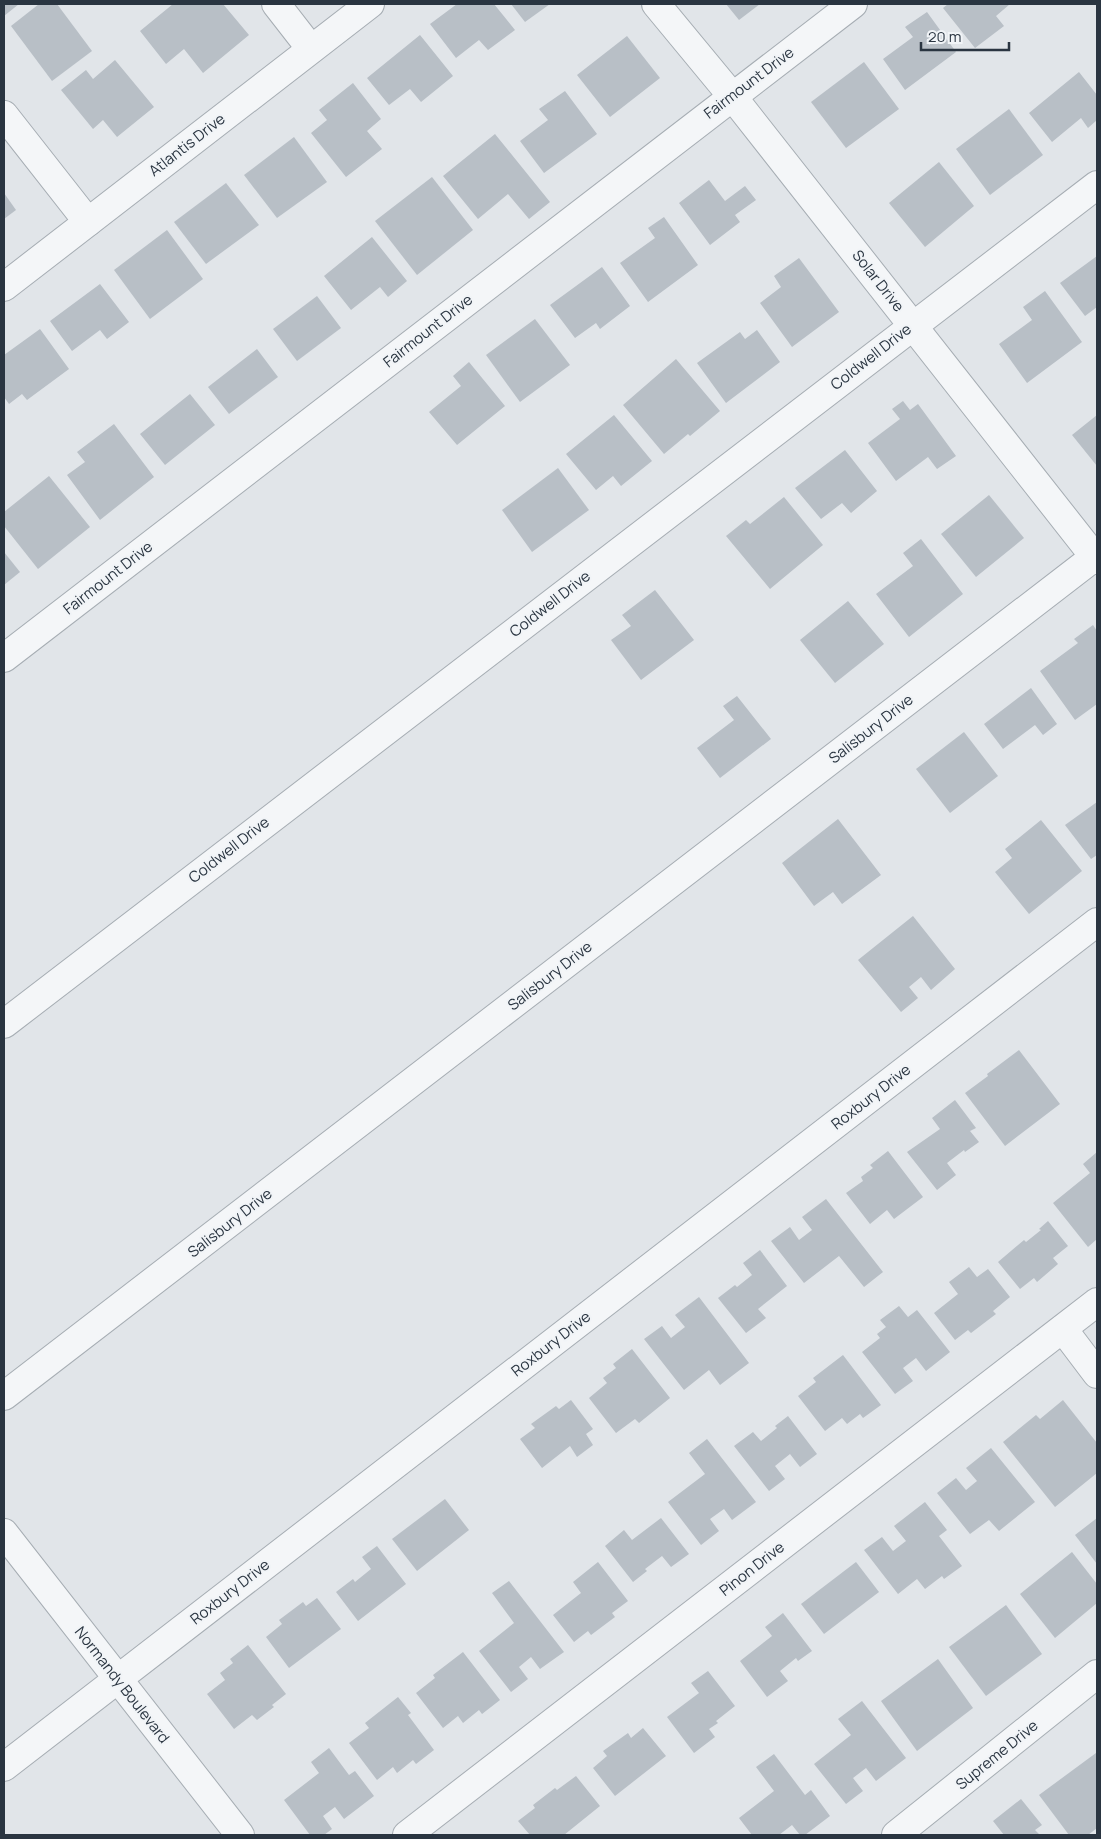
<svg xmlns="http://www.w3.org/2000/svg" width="1101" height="1839" font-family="Manrope,sans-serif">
<rect width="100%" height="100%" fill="#e1e5e9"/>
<g fill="#b8bfc6">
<polygon points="4,4 19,4 4,16"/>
<polygon points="39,4 57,4 92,51 52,81 11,26"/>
<polygon points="173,4 223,4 249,35 203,73 184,49 166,64 140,31"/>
<polygon points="457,4 494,4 515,30 488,50 479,40 456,58 430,24"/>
<polygon points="511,4 550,4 525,22"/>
<polygon points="726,4 760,4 739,20"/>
<polygon points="948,4 1010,4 996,16 1004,26 975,48 943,8"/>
<polygon points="927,12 956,52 905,90 883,59 913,37 905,27"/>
<polygon points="420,35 453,76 421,102 410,89 389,105 367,78"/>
<polygon points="627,36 660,78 610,117 577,75"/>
<polygon points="115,60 154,107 117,137 103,120 93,129 61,90 86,70 93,79"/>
<polygon points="864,62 899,109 846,148 811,102"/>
<polygon points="1079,72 1097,95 1097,120 1088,128 1081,118 1052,142 1029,113"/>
<polygon points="353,83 381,119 367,131 382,149 346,177 311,133 327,120 319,110"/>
<polygon points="565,91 597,134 544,173 520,141 548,120 539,109"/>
<polygon points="1009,109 1043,155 990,195 956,149"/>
<polygon points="495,134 550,202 529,219 508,194 478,219 443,176"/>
<polygon points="294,137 327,182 277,218 244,175"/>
<polygon points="939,162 974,206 925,247 889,203"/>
<polygon points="432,177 473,230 417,275 375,221"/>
<polygon points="709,180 725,201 745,186 756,200 735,215 740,222 710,245 679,203"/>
<polygon points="226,183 259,225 206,264 174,222"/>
<polygon points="4,193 16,210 4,219"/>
<polygon points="664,217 698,265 648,302 620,263 655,238 648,228"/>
<polygon points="167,230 203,279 150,319 114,270"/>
<polygon points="372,237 407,281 388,297 380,287 351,310 324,276"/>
<polygon points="1097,256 1097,307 1085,316 1060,283"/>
<polygon points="799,258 839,312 792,347 760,303 781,287 774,276"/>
<polygon points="602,267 630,306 600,329 596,323 575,338 550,305"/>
<polygon points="100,284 129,322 107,339 100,330 72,351 50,321"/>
<polygon points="1045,291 1082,342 1027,383 999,344 1032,320 1023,307"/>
<polygon points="317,296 341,328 297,361 273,329"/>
<polygon points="535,319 570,365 520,402 486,355"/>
<polygon points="40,329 69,369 27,400 22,394 9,404 4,397 4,355"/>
<polygon points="757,330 780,362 726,403 697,363 740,332 745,339"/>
<polygon points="257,349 278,377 229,414 208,387"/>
<polygon points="676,359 720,411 690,436 688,434 664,454 623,405"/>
<polygon points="469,362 505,406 457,445 429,412 461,386 453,376"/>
<polygon points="190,394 215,425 165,465 140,434"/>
<polygon points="903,401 910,410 918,404 956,456 937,469 928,457 896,481 868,443 900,419 892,409"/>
<polygon points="614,415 652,461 621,486 613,476 596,490 566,454"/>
<polygon points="1097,415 1097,466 1072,435"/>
<polygon points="114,424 154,477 100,520 67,475 85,462 77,452"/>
<polygon points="845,450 877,491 851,513 842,503 821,519 795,488"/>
<polygon points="558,468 589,510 532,552 502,510"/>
<polygon points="49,476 90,527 38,569 4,526 4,512"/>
<polygon points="989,495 1024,538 976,577 941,534"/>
<polygon points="784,497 823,545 770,589 726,536 746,520 750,524"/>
<polygon points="921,539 963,594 909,637 876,594 913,566 903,553"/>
<polygon points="4,552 20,572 4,585"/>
<polygon points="655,590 694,640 641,680 611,640 631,626 622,615"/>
<polygon points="848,601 884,644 835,683 800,640"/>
<polygon points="1093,625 1097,631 1097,704 1075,720 1040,671 1078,643 1074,639"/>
<polygon points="1031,688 1057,724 1043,735 1035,725 1003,749 984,724"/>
<polygon points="737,696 771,739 720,778 697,748 734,720 723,706"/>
<polygon points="964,732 998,776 950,813 916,769"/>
<polygon points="1097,802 1097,855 1091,859 1065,825"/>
<polygon points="838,819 881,875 842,904 833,892 814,906 782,863"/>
<polygon points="1041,820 1082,871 1029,914 995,872 1012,858 1005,849"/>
<polygon points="913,916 955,969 931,990 921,977 909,987 918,998 901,1012 858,960"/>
<polygon points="1019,1050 1060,1104 1005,1146 965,1093 988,1076 987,1074"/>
<polygon points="955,1100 976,1128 970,1131 979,1142 965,1152 964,1150 947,1163 956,1175 937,1190 907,1152 940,1129 932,1118"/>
<polygon points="888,1151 923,1197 894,1219 887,1210 870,1224 846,1193 863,1181 861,1177 873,1168 870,1165"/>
<polygon points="1097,1152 1097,1239 1088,1247 1053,1203 1090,1173 1083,1164"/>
<polygon points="826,1199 883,1272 864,1287 839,1256 804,1283 771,1241 790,1227 799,1240 812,1230 802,1217"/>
<polygon points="1048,1221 1068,1246 1053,1258 1058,1264 1037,1282 1034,1278 1020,1289 998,1262 1024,1240 1026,1242 1041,1230 1039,1229"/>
<polygon points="760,1250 787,1286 758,1309 766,1318 746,1333 718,1298 735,1285 737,1287 752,1275 743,1263"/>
<polygon points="969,1267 977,1277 988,1269 1010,1297 993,1311 996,1314 971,1333 968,1330 955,1340 934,1313 958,1294 949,1282"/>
<polygon points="699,1297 749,1363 720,1385 709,1370 684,1390 644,1339 662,1326 671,1338 685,1327 675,1315"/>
<polygon points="899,1306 908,1317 917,1310 950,1352 926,1371 916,1358 903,1368 913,1381 895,1394 862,1352 880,1338 877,1334 886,1327 880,1320"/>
<polygon points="632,1349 670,1398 639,1423 635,1419 616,1433 589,1398 607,1383 603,1378 616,1368 613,1364"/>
<polygon points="843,1355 881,1405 863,1418 860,1414 847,1424 842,1418 825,1431 798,1396 816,1382 813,1378"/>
<polygon points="571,1400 593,1429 586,1434 593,1445 577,1457 570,1446 542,1468 520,1439 535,1428 531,1424 556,1406 559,1409"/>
<polygon points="1063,1400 1097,1443 1097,1473 1055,1507 1003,1442 1036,1415 1040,1419"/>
<polygon points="788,1416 817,1454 800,1467 790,1454 775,1466 785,1479 769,1491 734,1446 753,1432 761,1441 777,1428 775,1426"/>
<polygon points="707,1439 756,1502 732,1520 724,1509 710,1519 719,1531 701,1545 668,1502 705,1474 689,1453"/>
<polygon points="991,1448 1035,1502 999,1531 989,1520 970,1534 937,1493 956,1478 966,1490 977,1481 966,1468"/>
<polygon points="445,1499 469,1530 417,1571 392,1539"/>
<polygon points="925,1502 947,1530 939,1536 962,1566 944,1579 942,1576 925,1589 917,1579 898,1594 864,1550 882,1537 893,1551 906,1541 894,1526"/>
<polygon points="661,1518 689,1554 671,1567 662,1556 645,1569 647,1571 633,1582 605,1546 624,1530 632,1540"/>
<polygon points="1097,1518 1097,1564 1075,1535"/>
<polygon points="377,1546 406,1584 358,1621 336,1592 353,1579 355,1582 371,1569 362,1557"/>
<polygon points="1072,1552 1097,1584 1097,1603 1055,1638 1020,1594"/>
<polygon points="598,1562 628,1601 612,1613 615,1617 591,1635 588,1631 574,1642 553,1615 581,1593 573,1582"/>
<polygon points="856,1562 879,1592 824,1634 801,1604"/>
<polygon points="509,1581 564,1652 540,1669 531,1657 519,1667 528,1679 511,1692 479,1651 514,1623 492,1593"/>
<polygon points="317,1598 341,1629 289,1668 266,1637 282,1624 279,1620 303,1602 306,1606"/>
<polygon points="1006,1605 1042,1654 986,1696 949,1647"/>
<polygon points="783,1613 812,1651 798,1661 796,1658 780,1671 788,1681 767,1697 740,1661 772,1636 765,1627"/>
<polygon points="248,1645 286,1694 272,1705 274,1707 257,1720 252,1715 234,1729 207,1694 225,1680 220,1673 233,1663 230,1659"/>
<polygon points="463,1652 500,1700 482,1714 479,1710 463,1723 458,1716 443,1728 416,1693 435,1678 433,1675"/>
<polygon points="938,1659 973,1708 917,1751 881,1701"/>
<polygon points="708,1671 735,1706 716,1721 718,1723 709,1729 715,1737 694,1753 667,1717 699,1693 691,1683"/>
<polygon points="398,1697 411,1713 408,1715 434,1750 416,1764 413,1760 397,1773 393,1767 377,1780 349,1743 369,1728 365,1723"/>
<polygon points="862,1701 906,1758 876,1781 866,1768 853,1778 863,1791 846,1804 814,1764 851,1735 838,1719"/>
<polygon points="643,1728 666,1756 615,1796 593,1768 607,1756 603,1751 628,1733 631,1738"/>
<polygon points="329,1748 349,1775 355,1771 374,1796 344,1819 335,1807 323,1816 332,1829 324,1835 310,1835 284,1800 319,1773 311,1762"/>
<polygon points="1096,1753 1097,1756 1097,1828 1088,1835 1069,1835 1039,1795"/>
<polygon points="774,1754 805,1795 811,1790 830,1816 805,1835 800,1835 792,1825 779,1835 752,1835 739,1818 774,1791 756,1767"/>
<polygon points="576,1776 600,1806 564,1835 530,1835 518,1821 535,1808 533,1805 555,1788 557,1790"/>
<polygon points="1021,1799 1042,1825 1035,1830 1040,1835 1004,1835 993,1821"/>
</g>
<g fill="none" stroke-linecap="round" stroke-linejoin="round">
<defs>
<g id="minor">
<polyline points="276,4 311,49"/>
<polyline points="656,4 732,96 1097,560"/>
<polyline points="4,115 88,222"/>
<polyline points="4,287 370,4"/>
<polyline points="4,658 853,4"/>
<polyline points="4,1024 1097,185"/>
<polyline points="1063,1329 1097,1374"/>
<polyline points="4,1396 1097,555"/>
<polyline points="4,1533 240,1835"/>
<polyline points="4,1767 1097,922"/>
<polyline points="407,1835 1097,1302"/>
<polyline points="896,1835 1097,1674"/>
</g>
</defs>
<use href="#minor" stroke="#a6adb3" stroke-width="30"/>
<use href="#minor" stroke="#f4f6f8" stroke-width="28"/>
</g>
<g text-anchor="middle" stroke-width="4" stroke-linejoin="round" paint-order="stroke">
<g font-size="15" fill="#2a3541" stroke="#f1f4f7">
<text transform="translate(749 83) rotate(-37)" y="5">Fairmount Drive</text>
<text transform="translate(187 145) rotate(-38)" y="5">Atlantis Drive</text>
<text transform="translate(878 281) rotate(52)" y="5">Solar Drive</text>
<text transform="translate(428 331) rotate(-38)" y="5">Fairmount Drive</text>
<text transform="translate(871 357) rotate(-38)" y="5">Coldwell Drive</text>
<text transform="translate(108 578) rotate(-38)" y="5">Fairmount Drive</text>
<text transform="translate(550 604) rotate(-38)" y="5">Coldwell Drive</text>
<text transform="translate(871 729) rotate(-38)" y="5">Salisbury Drive</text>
<text transform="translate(229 850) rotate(-38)" y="5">Coldwell Drive</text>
<text transform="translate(550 976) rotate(-38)" y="5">Salisbury Drive</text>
<text transform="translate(871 1097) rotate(-38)" y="5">Roxbury Drive</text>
<text transform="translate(230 1223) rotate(-38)" y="5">Salisbury Drive</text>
<text transform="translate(551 1344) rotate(-38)" y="5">Roxbury Drive</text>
<text transform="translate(752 1569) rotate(-38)" y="5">Pinon Drive</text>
<text transform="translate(230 1592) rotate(-38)" y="5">Roxbury Drive</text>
<text transform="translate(122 1685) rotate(52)" y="5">Normandy Boulevard</text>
<text transform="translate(997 1755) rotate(-39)" y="5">Supreme Drive</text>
</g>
</g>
<rect width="1101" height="1839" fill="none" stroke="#2a3541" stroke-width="10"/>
<path d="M921 42v8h88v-8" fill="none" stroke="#2a3541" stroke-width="2.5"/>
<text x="928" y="42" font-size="15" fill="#2a3541" stroke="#f1f4f7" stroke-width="4" paint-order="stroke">20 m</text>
</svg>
